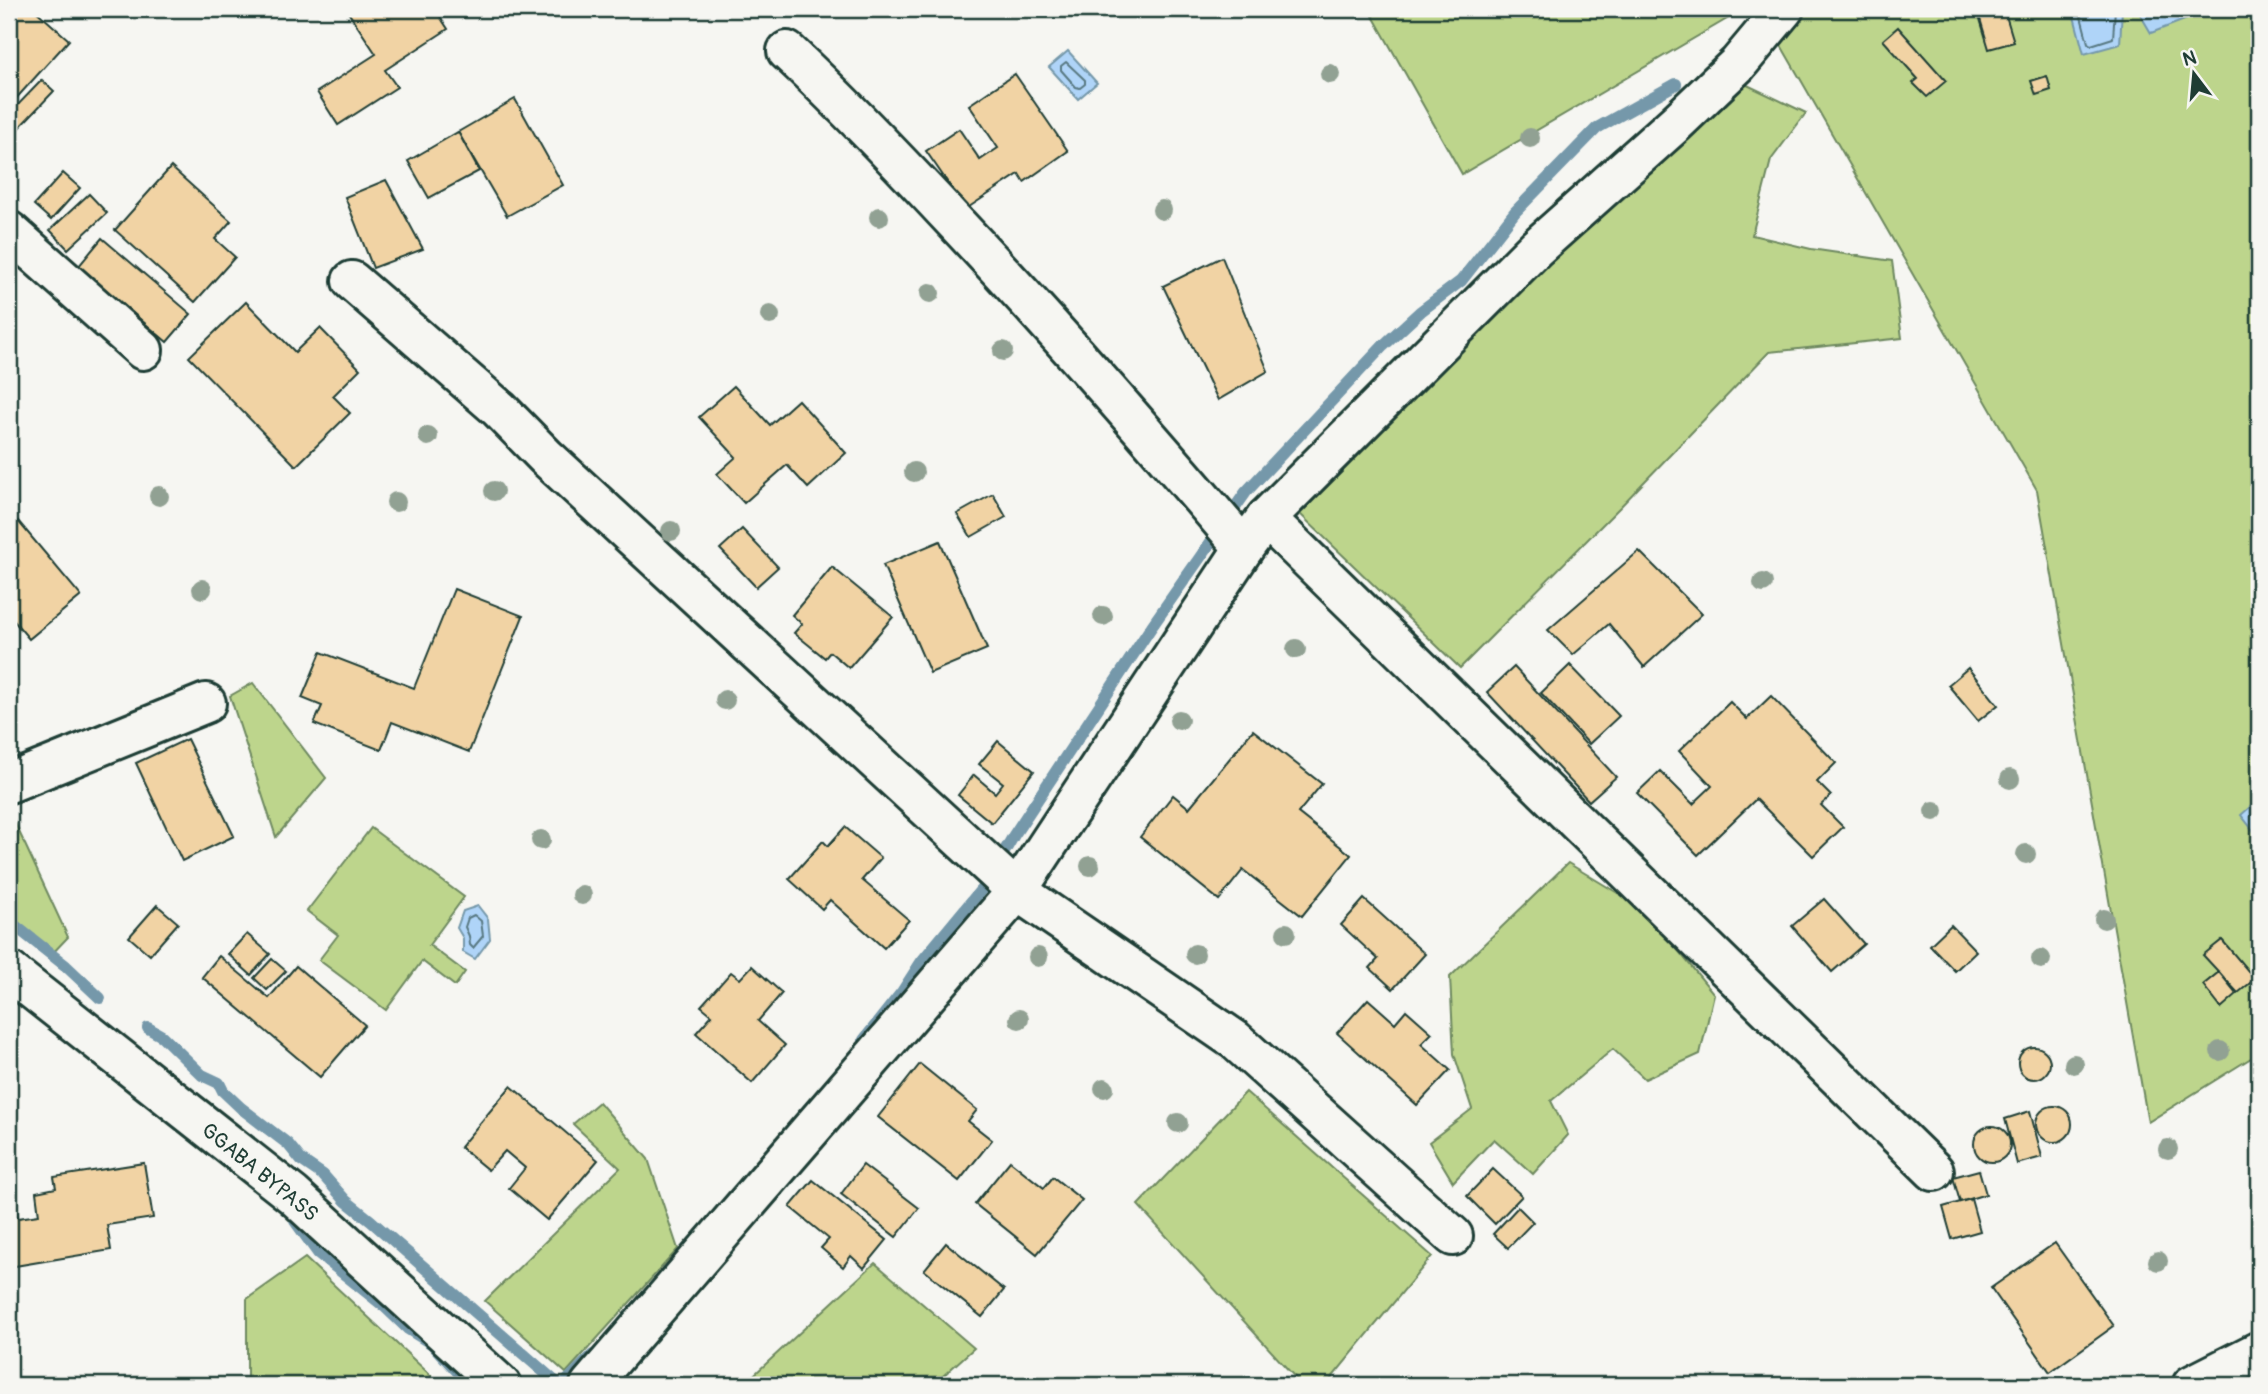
<svg xmlns="http://www.w3.org/2000/svg" width="2268" height="1394" font-family="Pangolin,sans-serif">
<rect width="100%" height="100%" fill="#f6f6f2"/>
<filter id="ink" filterUnits="userSpaceOnUse"><feTurbulence type="fractalNoise" baseFrequency=".0143" numOctaves="2"/><feDisplacementMap in="SourceGraphic" scale="14" xChannelSelector="R" yChannelSelector="G"/><feConvolveMatrix kernelMatrix="1 2 1 2 8 2 1 2 1" color-interpolation-filters="sRGB"/></filter>
<g filter="url(#ink)">
<g fill="#bdd58c" stroke="#6e8960" stroke-width="2">
<polygon points="1369,9 1744,9 1462,174"/>
<polygon points="1760,9 2259,9 2259,1053 2148,1122 2037,490"/>
<polygon points="1743,83 1806,113 1771,160 1752,235 1811,249 1892,261 1902,338 1769,352 1620,507 1460,668 1300,514 1643,168"/>
<polygon points="253,683 326,778 276,837 230,696"/>
<polygon points="9,810 68,937 49,957 9,917"/>
<polygon points="371,828 464,897 429,945 465,972 455,986 422,961 386,1010 319,960 338,935 307,911"/>
<polygon points="1568,863 1644,909 1714,994 1700,1054 1645,1079 1613,1049 1551,1101 1568,1135 1533,1174 1494,1139 1453,1182 1429,1142 1472,1109 1454,1054 1450,977"/>
<polygon points="1246,1092 1432,1256 1326,1385 1302,1385 1138,1205"/>
<polygon points="599,1102 648,1159 678,1249 566,1373 485,1301 620,1168 573,1124"/>
<polygon points="305,1258 441,1385 247,1385 247,1299"/>
<polygon points="875,1263 974,1348 933,1385 743,1385"/>
</g>
<g fill="#afd4f8" stroke="#7598aa" stroke-width="2">
<polygon points="2072,9 2122,9 2120,44 2084,54"/>
<polygon points="2137,9 2213,9 2151,33"/>
<polygon points="1068,51 1097,83 1078,99 1049,67"/>
<polygon points="2259,799 2259,838 2241,815"/>
<polygon points="478,906 488,919 490,939 475,959 463,952 463,938 457,928 463,911"/>
</g>
<g fill="none" stroke-linecap="round" stroke-linejoin="round">
<g stroke="#597982" stroke-width="2">
<polyline points="2079,9 2088,43 2091,45 2113,38 2115,9"/>
<polygon points="1066,62 1085,80 1085,84 1080,88 1076,87 1061,70 1061,66"/>
<polygon points="474,915 481,921 483,936 473,948 470,945 469,936 465,927 468,918"/>
</g>
<g stroke="#7598aa" stroke-width="12">
<polyline points="9,921 66,966 100,998"/>
<polyline points="148,1028 162,1036 202,1075 219,1083 223,1091 241,1108 288,1144 301,1160 323,1175 346,1201 371,1221 559,1385"/>
<polyline points="864,1040 902,992 922,961 985,885 1014,835 1152,626 1246,492 1383,346 1421,311 1461,281 1515,212 1597,128 1676,84"/>
<polyline points="295,1221 318,1253 384,1306 408,1329 432,1344 470,1385"/>
<polyline points="563,1385 593,1355"/>
</g>
</g>
<g fill="#f1d3a4" stroke="#1f3d34" stroke-width="2">
<polygon points="9,9 34,9 69,40 12,103 9,100"/>
<polygon points="346,9 435,9 448,29 385,70 397,87 338,125 317,92 376,54"/>
<polygon points="1990,9 2004,9 2014,42 1989,49 1978,12"/>
<polygon points="1898,27 1946,81 1927,97 1913,83 1918,79 1883,40"/>
<polygon points="1015,74 1068,151 1024,182 1019,174 966,209 926,151 959,129 980,160 998,148 969,105"/>
<polygon points="2047,76 2051,90 2036,95 2031,81"/>
<polygon points="42,80 54,91 12,135 9,132 9,105 14,109"/>
<polygon points="515,99 563,185 507,216 458,132"/>
<polygon points="458,132 479,171 429,198 408,161"/>
<polygon points="171,167 231,221 215,239 235,257 195,302 115,230"/>
<polygon points="63,173 80,188 51,220 34,205"/>
<polygon points="386,180 423,249 373,268 345,197"/>
<polygon points="89,194 107,213 68,249 50,230"/>
<polygon points="102,238 191,314 167,342 78,267"/>
<polygon points="1222,257 1268,371 1218,400 1163,286"/>
<polygon points="246,302 295,352 320,328 360,369 333,396 350,413 296,466 189,357"/>
<polygon points="734,386 770,425 798,400 846,453 808,488 787,465 744,503 717,474 736,457 699,417"/>
<polygon points="993,494 1006,517 971,537 957,514"/>
<polygon points="18,521 81,596 29,639 9,615 9,529"/>
<polygon points="742,529 778,567 756,587 720,549"/>
<polygon points="940,541 987,649 930,673 883,565"/>
<polygon points="1639,551 1702,614 1644,667 1609,624 1573,655 1548,630"/>
<polygon points="832,567 893,617 849,668 830,652 825,658 794,633 802,624 792,615"/>
<polygon points="454,589 523,616 469,752 392,722 381,750 314,724 322,706 302,698 321,652 414,688"/>
<polygon points="1570,665 1619,716 1589,744 1541,693"/>
<polygon points="1514,667 1616,777 1589,801 1487,692"/>
<polygon points="1968,668 1998,705 1978,721 1948,685"/>
<polygon points="1771,696 1836,763 1817,782 1831,796 1821,805 1843,827 1813,856 1756,799 1698,855 1637,793 1660,771 1693,804 1712,786 1679,751 1730,702 1747,719"/>
<polygon points="1253,730 1322,784 1298,813 1351,855 1302,916 1243,870 1219,900 1140,837 1173,795 1189,808"/>
<polygon points="187,739 234,836 182,861 136,763"/>
<polygon points="998,741 1034,771 992,823 958,795 974,775 995,793 1003,783 979,764"/>
<polygon points="845,827 881,858 862,880 909,920 884,948 830,900 822,909 789,879 823,841 828,846"/>
<polygon points="1364,899 1425,954 1393,989 1370,968 1378,959 1341,925"/>
<polygon points="1824,899 1864,944 1832,972 1792,926"/>
<polygon points="157,905 178,923 150,955 129,937"/>
<polygon points="1951,925 1976,951 1955,971 1930,945"/>
<polygon points="247,934 270,954 251,975 228,954"/>
<polygon points="2222,940 2255,979 2238,993 2203,955"/>
<polygon points="219,956 269,998 296,966 365,1025 320,1077 202,977"/>
<polygon points="272,959 286,971 267,990 254,978"/>
<polygon points="752,966 782,993 758,1021 785,1045 752,1083 696,1033 712,1015 701,1006 731,972 740,979"/>
<polygon points="2219,972 2237,994 2221,1008 2203,985"/>
<polygon points="1368,999 1395,1023 1406,1010 1432,1033 1421,1044 1450,1070 1417,1105 1337,1033"/>
<circle cx="2034" cy="1063" r="16"/>
<polygon points="920,1064 977,1110 968,1121 992,1140 959,1181 878,1117"/>
<polygon points="511,1086 598,1160 547,1220 509,1188 525,1168 505,1151 488,1170 460,1147"/>
<circle cx="2054" cy="1124" r="18"/>
<polygon points="2030,1111 2042,1157 2017,1164 2005,1119"/>
<circle cx="1992" cy="1144" r="18"/>
<polygon points="1010,1161 1044,1188 1053,1177 1082,1200 1037,1254 975,1204"/>
<polygon points="144,1163 153,1218 107,1225 111,1250 9,1267 9,1179 12,1179 18,1218 39,1215 36,1192 56,1188 54,1177"/>
<polygon points="863,1165 919,1208 896,1237 841,1194"/>
<polygon points="1493,1169 1522,1196 1495,1224 1467,1196"/>
<polygon points="1979,1170 1986,1194 1960,1202 1953,1177"/>
<polygon points="813,1180 887,1240 864,1268 851,1256 843,1267 821,1248 829,1239 790,1207"/>
<polygon points="1971,1199 1980,1231 1952,1239 1943,1207"/>
<polygon points="1518,1207 1533,1222 1508,1248 1493,1234"/>
<polygon points="946,1243 1004,1290 982,1317 924,1270"/>
<polygon points="2055,1243 2114,1326 2050,1372 1991,1288"/>
</g>
<g fill="none" stroke-linecap="round" stroke-linejoin="round">
<defs>
<g id="minor">
<polyline points="9,231 143,350"/>
<path d="M352,281l147,128 47,48 471,434 227,-343c-95,-112 -192,-223 -293,-330 -53,-57 -107,-114 -164,-167"/>
<polyline points="1266,518 1536,248 1676,123 1738,64 1784,9"/>
<polyline points="1244,548 1266,518 1934,1171"/>
<polyline points="9,783 206,703"/>
<polyline points="9,971 293,1195 501,1385"/>
<polyline points="590,1385 1017,891 1235,1040 1453,1236"/>
<polyline points="2192,1385 2259,1351"/>
</g>
</defs>
<use href="#minor" stroke="#1f3d34" stroke-width="44"/>
<use href="#minor" stroke="#f6f6f2" stroke-width="38"/>
</g>
<g fill="#91a193">
<circle cx="1330" cy="74" r="10"/>
<circle cx="1530" cy="138" r="10"/>
<circle cx="1162" cy="210" r="10"/>
<circle cx="879" cy="217" r="10"/>
<circle cx="930" cy="293" r="10"/>
<circle cx="770" cy="315" r="10"/>
<circle cx="1003" cy="351" r="10"/>
<circle cx="428" cy="436" r="10"/>
<circle cx="914" cy="472" r="10"/>
<circle cx="494" cy="491" r="10"/>
<circle cx="159" cy="496" r="10"/>
<circle cx="396" cy="502" r="10"/>
<circle cx="671" cy="531" r="10"/>
<circle cx="1763" cy="583" r="10"/>
<circle cx="202" cy="589" r="10"/>
<circle cx="1103" cy="616" r="10"/>
<circle cx="1296" cy="649" r="10"/>
<circle cx="725" cy="700" r="10"/>
<circle cx="1179" cy="720" r="10"/>
<circle cx="2010" cy="779" r="10"/>
<circle cx="1934" cy="811" r="10"/>
<circle cx="541" cy="840" r="10"/>
<circle cx="2026" cy="854" r="10"/>
<circle cx="1090" cy="866" r="10"/>
<circle cx="582" cy="895" r="10"/>
<circle cx="2104" cy="919" r="10"/>
<circle cx="1286" cy="933" r="10"/>
<circle cx="1195" cy="954" r="10"/>
<circle cx="1038" cy="957" r="10"/>
<circle cx="2041" cy="959" r="10"/>
<circle cx="1019" cy="1019" r="10"/>
<circle cx="2220" cy="1051" r="10"/>
<circle cx="2074" cy="1064" r="10"/>
<circle cx="1104" cy="1088" r="10"/>
<circle cx="1178" cy="1123" r="10"/>
<circle cx="2168" cy="1149" r="10"/>
<circle cx="2158" cy="1261" r="10"/>
</g>
</g>
<g text-anchor="middle" stroke-width="5" stroke-linejoin="round" paint-order="stroke">
<g font-size="21" fill="#1f3d34" stroke="#f6f6f2">
<text transform="translate(260 1172) rotate(39)" y="7">GGABA BYPASS</text>
</g>
</g>
<rect width="2268" height="1394" fill="none" stroke="#f6f6f2" stroke-width="35"/>
<rect x="18" y="18" width="2233" height="1359" fill="none" stroke="#1f3d34" stroke-width="2.5" filter="url(#ink)"/>
<g transform="translate(2194 74) rotate(344)" stroke="#f6f6f2" stroke-width="5" paint-order="stroke">
<path d="M0-5L12 26L0 18L-12 26Z" fill="#1f3d34"/>
<text y="-10" font-size="19" font-weight="bold" text-anchor="middle" fill="#1f3d34">N</text>
</g>
</svg>
